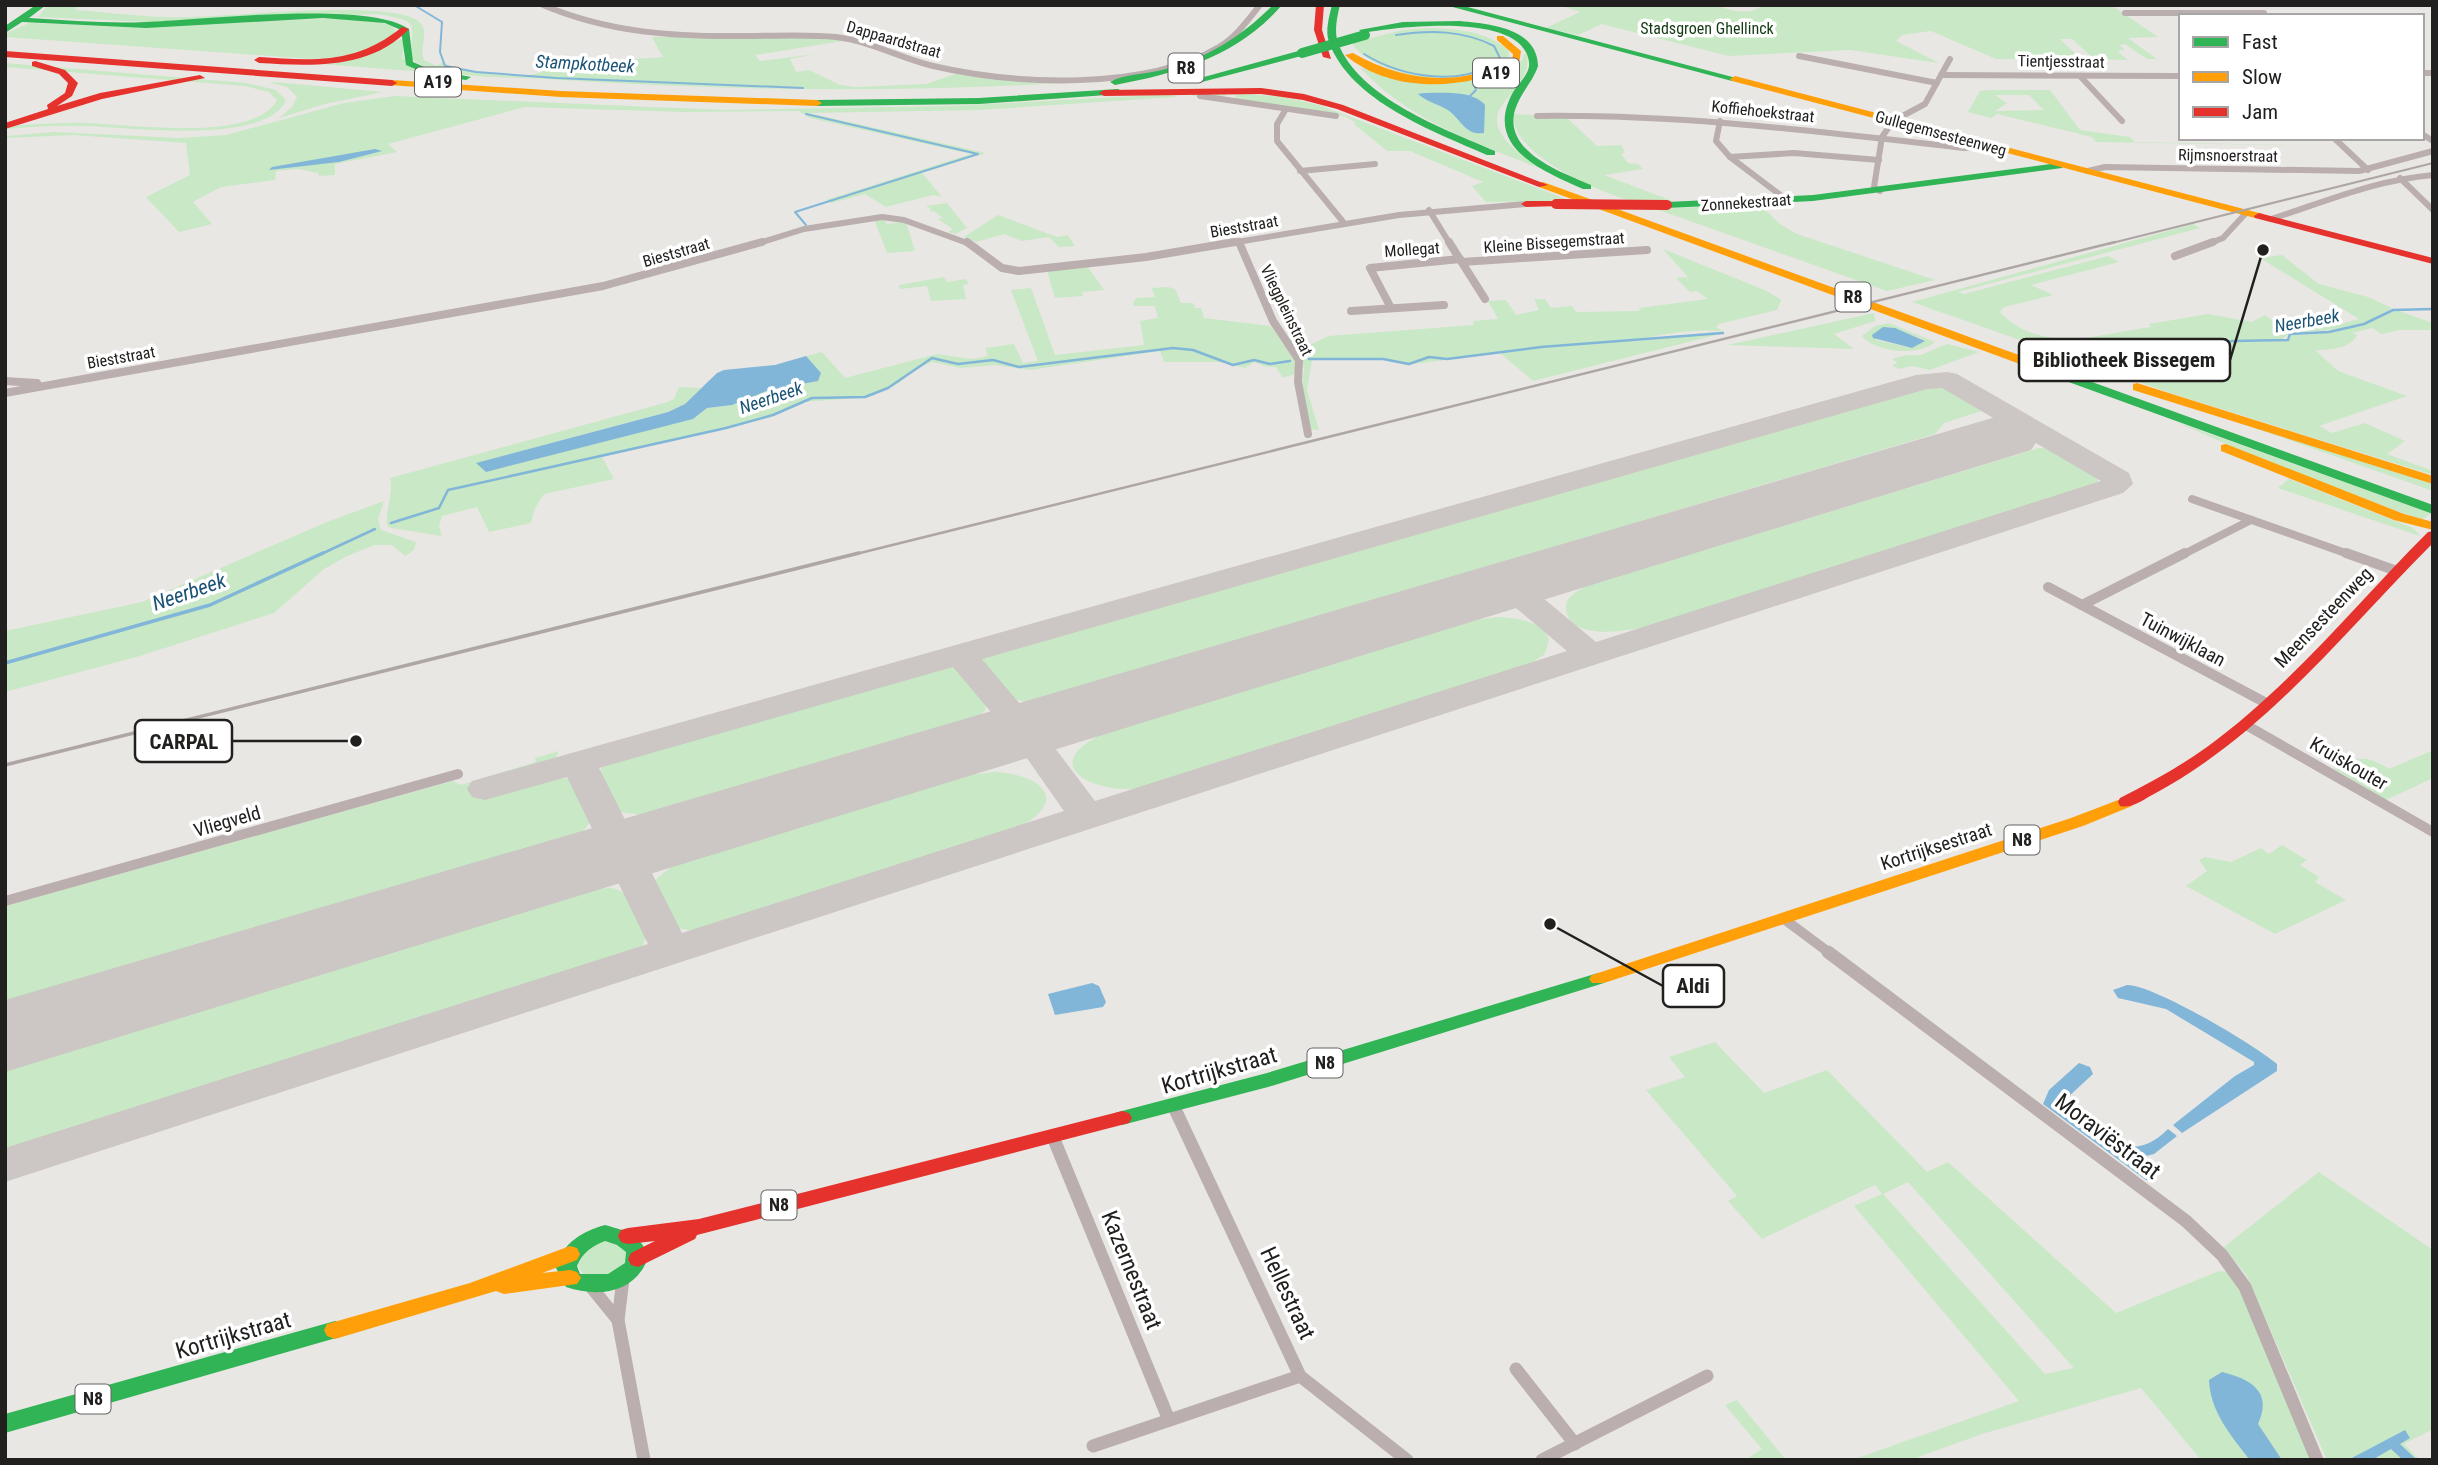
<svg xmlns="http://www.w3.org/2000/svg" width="2438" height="1465" font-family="'Roboto Condensed',sans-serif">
<rect width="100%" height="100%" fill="#e9e7e4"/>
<g fill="#c9e8c5" fill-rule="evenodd">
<path d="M48,5h29l-1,5c37,3 75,8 113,7 48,-1 194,-17 228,3 15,11 1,26 7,40l13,6 6,-4c12,10 68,16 88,13 9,-1 19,-9 29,-10 34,-5 69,-5 103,-8l-11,-20 119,-1 78,4 -94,15 5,6 56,-7 -26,5 6,13 13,-2 31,15 15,2 71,-3 32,-11 123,9c-179,11 -356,9 -535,-3 -30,-2 -113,0 -134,-20 -3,-36 13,-37 -35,-45l-228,8 -111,-5z"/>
<path d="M1559,5h160c10,8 37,9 44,0h348l47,32 -30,1 29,21h-10l-22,-15 -6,1 6,5 -8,1 11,9 -34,-1 -22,-20h-12l22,21 -86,-1 -65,-28 -29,4 -6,6 43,22 -89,-13 -122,6 -126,-32 -24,11 -32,-7 34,-16z"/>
<path d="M341,18l25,1 25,6 5,7c-18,23 -56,25 -84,27l-307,-22v-3l24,-11 113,4z"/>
<path d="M1430,28c28,1 56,3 78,22l1,7c-25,38 -136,22 -157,-14l50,-13z"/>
<polygon points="405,38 402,58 425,72 308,63 345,59"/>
<path d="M1524,54h3c7,49 -79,52 12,114 -61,-24 -135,-50 -179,-101 27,12 157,28 164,-13z"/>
<path d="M5,63l242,20 29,7 10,10c-19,46 -160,27 -200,26 -27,-1 -54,1 -81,3v-3c27,-1 54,-4 81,-3 41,1 169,20 191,-23l-8,-8 -24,-6 -240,-19z"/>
<polygon points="272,83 274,82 383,92 325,104 279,118 292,107 297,97 287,87"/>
<path d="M1990,90h60l30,40 50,7 5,5 206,4 -245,-4 -4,-5 -95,-23 -6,4 -23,-6 12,-21zM1995,95h34l15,15 -49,1 12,-8z"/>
<polygon points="1227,92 1283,97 1319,105 1571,201 1486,202 1472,186 1483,182 1410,151 1387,151 1354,124 1357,123 1344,116 1233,100 1237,95 1227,94 1222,98 1193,96 1190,93"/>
<polygon points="1174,94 1176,97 980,110 809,113 986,153 922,173 942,197 933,195 886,207 865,194 832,203 826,200 971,154 810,118 799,111 683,112 525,107 388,144 397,152 335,164 335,175 319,176 318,173 298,169 276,171 275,180 221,187 193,202 212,224 179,232 146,197 190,175 186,143 73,135 5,138 5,136 55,132 179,138 226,135 344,103 395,96 724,110 951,106"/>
<path d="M1514,114l52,3 31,29 24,-1 4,7 -4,2 7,9 10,1 5,5 -39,6 71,27c-13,0 -31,2 -44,-1 -32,-9 -122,-47 -117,-87z"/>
<polygon points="947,203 967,228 955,234 948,232 953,229 938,219 943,218 934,211 930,212 931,209 926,206"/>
<polygon points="1759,204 1780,224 1797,234 1935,280 1887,291 1656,209"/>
<polygon points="998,215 1057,237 1068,235 1075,246 1059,247 1049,237 1022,241 1004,234 976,242 964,237"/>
<polygon points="874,219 885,220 887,224 906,222 915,251 887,253"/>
<path d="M2193,224l7,4 -242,64 6,2 144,-38 11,6 -88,23 22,10 -49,12 -4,5c43,44 98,22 151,15l-2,-3 59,-10 44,8 13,-7c27,22 62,13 94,4l-99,-61 22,-3 37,29 49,13 24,11 -25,14 -27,7 -49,4 -9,6 -56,2 -45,12 6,1 46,-12 56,-1 2,-6c38,0 71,-7 105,-25l37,13v7h-34l-17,4 -10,-6 -20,5 5,2c-7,14 -28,15 -42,15l23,21 69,25 -88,30 13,7 33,-10 40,18 -18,13 46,17v4l-260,-81 -261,-92z"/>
<path d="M1663,249l104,42 14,9 -4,10 -58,14 -3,3 8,5c-22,-5 -72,3 -93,10l82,-10 7,2 -187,47 -33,-28 -94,12 -22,-5h-72l-5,30 12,40 -9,-1 -8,-41 2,-20 -15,-30 17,1 2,7 20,-10 146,-11 -1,-4 25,-2 -10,-18 18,-1 10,15 23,-5 -5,-11h11l6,9 21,-2 4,6 64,-1 -1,-3 69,-9 -11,-8 -7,1 -14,-14 12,-1z"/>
<polygon points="1087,266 1104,290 1082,292 1083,296 1055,298 1047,270"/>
<polygon points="944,277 947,282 966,279 969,284 963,285 966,299 931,301 927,286 900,289 899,285"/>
<path d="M1168,287l7,2 6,14h12l2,5h6l3,10 67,8 23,33 3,14 -14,5 -7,-11h-10l-11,-5 -10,6 -25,-6h-56l-4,-11 -130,19 -36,-5 -33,3 -29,-6 -18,8 -15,13 -29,14 -68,5 -34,16 -166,39 12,22 -70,15 -9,14 -4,15 -42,9 -12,-25 -35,9 -3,10 3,10 -51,-8 -4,-3c-2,-17 7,-30 3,-47l278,-76 6,-3 5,-12 22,1 -16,16 -18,8 -190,51 216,-44 14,-11 25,-3 37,-15 11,1 41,-18 -15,-17 16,-4 23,26 92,-24 35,5 16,-3 -3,-8 29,-4 9,19 15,-2 -27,-71 20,-2 24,67 89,-10 -4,-24 18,-3 -3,-12h-21l-1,-3 3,-5 19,-1 -3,-9z"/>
<polygon points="1874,313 1875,321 1834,334 1854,349 1727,345"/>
<path d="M1889,323l46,19c-16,15 -60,10 -73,-6l13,-10zM1889,327l34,12 -11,9 -36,-8z"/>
<polygon points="1947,344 1979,352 1930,370 1913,366 1898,369 1892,365 1898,363 1892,359 1906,355 1921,355"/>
<polygon points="1929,385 1949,387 1988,409 1944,423 1935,434 1028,702 1009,698 979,660 984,654"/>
<polygon points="2212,413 2433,484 2433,491"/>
<polygon points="2176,422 2432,513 2421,520 2270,463"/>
<path d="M2039,448c19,-1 47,13 60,28l-2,8 -421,136c-22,5 -106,29 -110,-11 -1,-12 11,-18 21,-23z"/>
<polygon points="2289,479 2413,528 2420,536 2278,488"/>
<polygon points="384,501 378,519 381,530 416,542 414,550 405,556 392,545 375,545 347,556 324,569 274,613 140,656 5,692 5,631 142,602 327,522"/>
<path d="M1499,617c18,1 42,4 50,22l-4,15 -17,11 -384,123c-45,7 -110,-20 -42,-54l372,-114z"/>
<polygon points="945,665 957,666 985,702 986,709 980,715 644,815 618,812 598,775 602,767 617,758"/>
<polygon points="559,751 555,759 546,765 478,785 483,796 550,777 569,779 592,819 581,834 5,1004 5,906 453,781 461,785 536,762 535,758"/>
<path d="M2431,751l2,27 -47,22 -53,-32c24,-11 33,-14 56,1z"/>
<path d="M994,772c26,0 78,17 37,48 -13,9 -29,13 -44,19 -63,26 -131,44 -197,65 -30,9 -61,22 -92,28l-20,-4 -23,-43 2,-7 16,-12 297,-91z"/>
<polygon points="2282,845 2307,860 2300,865 2319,877 2315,882 2346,900 2275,934 2186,886 2207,871 2199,860 2205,857 2231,862 2261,848 2269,854"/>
<path d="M611,888c23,3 27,29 35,48l-4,11 -10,7 -627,201v-85l592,-181z"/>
<path d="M1715,1042l49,51 63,-23 100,102 21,-10 168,151 103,-42 10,1 32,58 52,130h-112l-60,-72 -159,46 -72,26h-58l167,-59 -165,-195 28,-12 -7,-9 -113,54 -34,-38 9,-5 -91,-106 39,-13 -16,-20zM1908,1182l165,185v1l-28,6 -162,-180z"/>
<polygon points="2319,1172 2433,1250 2433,1429 2404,1444 2420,1460 2327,1460 2247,1276 2224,1247"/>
<path d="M604,1241l21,7 1,14c-13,11 -43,29 -48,0l10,-14z"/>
<polygon points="1737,1400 1786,1460 1745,1460 1762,1449 1725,1405"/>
</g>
<g fill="#81b6d9">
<path d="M1424,93c18,0 49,-3 61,12l-1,28c-19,3 -23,-14 -36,-23 -10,-6 -21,-8 -30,-16z"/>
<polygon points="375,149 382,151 339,162 269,170 272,167"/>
<polygon points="1883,327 1895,328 1925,341 1912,348 1873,338 1872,335"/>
<polygon points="806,356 821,373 818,381 769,390 732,405 707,408 693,419 486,472 476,463 668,412 685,404 717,373 724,370 775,365"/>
<polygon points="1092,983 1099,986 1106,1002 1103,1007 1055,1015 1048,994"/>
<path d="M2127,985c25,-1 128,60 150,79v7l-95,62 -9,-8 62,-49 19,-11v-3l-88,-53 -48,-11 -5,-8z"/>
<path d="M2079,1063l11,4 3,7 -26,24 -1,8c33,27 62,63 102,23l9,7 -23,18 -16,4 4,5h12l-3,17h-5l-103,-76 6,-14z"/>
<path d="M2222,1372c29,7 51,20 36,52l24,36h-32c-19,-24 -40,-49 -41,-80z"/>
<polygon points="2405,1430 2410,1438 2400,1444 2417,1460 2403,1460 2391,1449 2372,1460 2348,1460"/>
</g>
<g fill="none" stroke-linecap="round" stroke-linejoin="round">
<g stroke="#81b6d9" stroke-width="2">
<polyline points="414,5 442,22 440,52 445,66 476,72 556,78 803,88"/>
<path d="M1364,54c37,23 101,35 136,4l-6,-12c-31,-16 -64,-16 -98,-11"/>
<polyline points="1470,96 1476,90 1474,85"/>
<polyline points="806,114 978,154 795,212 806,225"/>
</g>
<g stroke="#81b6d9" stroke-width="2.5">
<polyline points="2184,352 2232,341 2288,340 2290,334 2329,332 2364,324 2393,310 2433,309"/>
<polyline points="1309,359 1383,359 1409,364 1429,357 1447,359 1541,347 1723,333"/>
<polyline points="391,523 439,508 448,490 726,428 773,415 812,398 865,397 888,388 932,358 958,364 993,360 1019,367 1173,348 1193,350 1233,365 1254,360 1270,364 1290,361"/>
<polyline points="319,555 375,529"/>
</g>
<polyline stroke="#81b6d9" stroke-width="3.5" points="5,663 210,605 323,553"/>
<path fill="#ccc6c4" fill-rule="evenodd" d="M1947,372l10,2 172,99 4,11 -10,9 -2118,689v-34l643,-204 -81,-167 -82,23 -13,-3 -5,-8 5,-8 1444,-406zM1942,388l159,93 -505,161 -77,-64 -11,-3 -11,3 -5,7 5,7 70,59 -472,150 -59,-78 -54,-64 945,-270zM953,667l59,70 52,74 -382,122 -83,-165z"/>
<polygon fill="#ccc6c4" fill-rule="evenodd" points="2006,414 2031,420 2041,435 2031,450 5,1072 5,1000"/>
<g stroke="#baaeae" stroke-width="6">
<path d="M543,5c66,28 132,32 203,31 30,0 61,-2 90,1 34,4 64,21 97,29 83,19 211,25 286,-19 17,-10 29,-27 41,-42"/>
<polyline points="2125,13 2264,13"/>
<polyline points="1799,56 1937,83"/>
<polyline points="2422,73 2433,73"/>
<polyline points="1941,75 2181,76"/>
<polyline points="2080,76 2122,121"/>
<polyline points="1200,96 1336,116"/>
<polyline points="1286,109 1277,124 1277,141 1344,223"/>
<path d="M1537,116c144,-2 285,16 428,32l20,-3"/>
<polyline points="1720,121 1716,141 1730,157 1787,200"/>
<polyline points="2422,134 2433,141"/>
<polyline points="2334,138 2368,170"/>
<polyline points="1730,157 1794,153 1879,160"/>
<polyline points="1300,171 1375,164"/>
<polyline points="2088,171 2105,167 2359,171 2433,151"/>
<polyline points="2400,178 2433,210"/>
<polyline points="1880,191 1874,187 1882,137 1893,121 1925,104 1950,59"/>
<polyline points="1429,210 1450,244"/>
<path d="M2271,219c57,-18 100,-38 162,-44"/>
<polyline points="1239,241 1240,244"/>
<polyline points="756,244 804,229 882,217 904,220 970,244"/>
<polyline points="1225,244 1399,215 1526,204"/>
<polyline points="2208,244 2223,238 2246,213"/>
</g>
<g stroke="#baaeae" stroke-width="8">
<polyline points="967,242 1002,268 1019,271 1146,257 1235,242"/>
<polyline points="1239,242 1273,321 1299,360 1298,382 1308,434"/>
<polyline points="1449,242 1485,299"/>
<polyline points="2175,256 2213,242"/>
<polyline points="1462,262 1647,250"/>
<polyline points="1391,308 1370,268 1460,259"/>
<polyline points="1351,311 1444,305"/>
<polyline points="5,381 37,383"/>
<polyline points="5,393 603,286 762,242"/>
<polyline points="2192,499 2351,555"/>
<polyline points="2182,555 2251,520"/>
</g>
<g stroke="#baaeae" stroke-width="10">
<polyline points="2346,553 2397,571"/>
<polyline points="2048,587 2268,704"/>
<polyline points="2082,605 2185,553"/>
<polyline points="2246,725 2433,832"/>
<polyline points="5,901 458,774"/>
<polyline points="1784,919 1831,954"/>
</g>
<g stroke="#baaeae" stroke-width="13">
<polyline points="1828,952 2186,1221 2222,1255 2245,1287 2317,1460"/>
<polyline points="1174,1107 1300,1376 1407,1460"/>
<polyline points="1053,1137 1169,1420"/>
<polyline points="623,1279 618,1320 644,1460"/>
<polyline points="592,1288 618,1320"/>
<polyline points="1516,1369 1575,1444"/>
<polyline points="1093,1446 1300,1376"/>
<polyline points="1542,1460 1707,1376"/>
</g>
<g fill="#30b455" fill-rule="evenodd">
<path d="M36,5h10l-17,13c39,2 78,6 117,4 57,-2 222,-22 263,7l4,33 16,7 42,8 -5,3 -39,-6 -21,-9 -5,-35 -16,-7 -62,-5 -177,10 -124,-6 -17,11v-7z"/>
<path d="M1273,5h9c-44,51 -103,68 -167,80l-5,-3c14,-8 37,-8 52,-12 44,-11 79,-33 111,-65z"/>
<path d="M1332,5h8c-3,12 -6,26 -2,38 21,55 106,86 157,108v4h-8c-52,-23 -137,-54 -158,-113 -4,-11 0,-25 3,-37z"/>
<polygon points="1445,5 1460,5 1740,79 1732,81"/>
<path d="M1460,21c28,3 77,6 78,45 -5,16 -18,27 -23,44 -12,42 46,62 76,75v4h-8c-40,-18 -99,-41 -71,-95 5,-10 19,-20 17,-32 -6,-51 -132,-35 -166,-29l-4,-3 44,-8z"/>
<polygon points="1302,50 1307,53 1305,55 1198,83 1193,80"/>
<polygon points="1118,89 1123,92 1121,94 979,104 817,106 812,103 817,100 979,98"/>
<polygon points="2058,163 2063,166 2062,168 1813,201 1667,208 1662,205 1667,202 1813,195"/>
<polygon points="2056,369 2433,505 2433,514 2052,376 2052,370"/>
<polygon points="1598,973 1604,975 1607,979 1604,983 1268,1087 1122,1125 1115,1123 1112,1118 1115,1113 1122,1111 1267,1073"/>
<path d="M605,1225c21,6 37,9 43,33 -13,35 -49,40 -82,29l-11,-21c10,-24 26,-34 50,-41zM605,1241l12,4 9,7 -1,11 -17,11h-28l-3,-8c5,-13 15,-20 28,-25z"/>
<polygon points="335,1321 343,1324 346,1330 343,1336 5,1433 5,1414"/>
</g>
<g fill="#ff9f0a" fill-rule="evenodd">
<path d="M1497,36h6l18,15 -2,13c-52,26 -126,31 -174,-9l8,-2c51,29 105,34 159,8l1,-7 -16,-14z"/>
<polygon points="1735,76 2263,214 2264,216 2255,218 1732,81 1730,79"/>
<polygon points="392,80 561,91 817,100 822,103 817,106 561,97 389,85 387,83"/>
<polygon points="1543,182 2060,370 2062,373 2056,377 2052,376 1539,187 1539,183"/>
<polygon points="2137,383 2433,476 2433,484 2133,390 2133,384"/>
<polygon points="2226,444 2404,514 2433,522 2433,530 2394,520 2221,451 2221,445"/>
<polygon points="2126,797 2134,802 2132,806 2083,826 1604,983 1592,983 1589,979 1592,975 2071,818"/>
<polygon points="570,1246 577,1248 580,1254 577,1260 542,1273 570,1270 577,1272 581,1278 577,1284 504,1294 496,1291 335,1339 327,1336 324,1330 327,1324 470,1283"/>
</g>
<g fill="#e5322d" fill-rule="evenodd">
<polygon points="1316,5 1324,5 1322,30 1331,59 1323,57 1314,30"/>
<path d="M402,27l7,2c-39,41 -98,37 -150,34l-5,-3 5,-3c55,4 98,7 143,-30z"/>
<polygon points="5,51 392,80 397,83 392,86 5,57"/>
<polygon points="35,61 65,70 78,83 72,96 57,106 100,93 200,75 205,78 102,99 5,129 5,123 48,109 47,105 65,93 68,83 59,74 32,66 32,62"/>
<polygon points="1261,88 1304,94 1343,105 1548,185 1539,187 1337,109 1303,100 1261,94 1104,96 1099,93 1104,90"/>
<polygon points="1556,201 1560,202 1560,206 1526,207 1521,204 1526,201"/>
<polygon points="2259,213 2433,258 2433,264 2255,218 2254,216"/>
<path d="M2433,531v12c-88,88 -167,191 -279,251 -10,5 -22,15 -34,12l-2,-4 2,-4c30,-15 59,-31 87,-51 83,-60 149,-143 221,-215z"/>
<polygon points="1122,1111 1129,1113 1132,1118 1129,1123 697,1235 695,1239 638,1267 631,1265 628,1259 631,1253 655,1241 628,1244 621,1242 618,1236 621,1230 628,1228 699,1219"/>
</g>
<polyline stroke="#aea6a5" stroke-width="2" points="2108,244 2433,163"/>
<polyline stroke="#aea6a5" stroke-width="2.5" points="852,555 2115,242"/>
<polyline stroke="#aea6a5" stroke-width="3.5" points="5,765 859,553"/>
<polyline stroke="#30b455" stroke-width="10" points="1302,53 1365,35"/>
<polyline stroke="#e5322d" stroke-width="10" points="1556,204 1667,205"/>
</g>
<g text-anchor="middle" stroke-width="7" stroke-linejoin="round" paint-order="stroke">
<g font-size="16" fill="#113a11" stroke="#fff">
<text x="1707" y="34">Stadsgroen Ghellinck</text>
</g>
<g font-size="16" fill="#21201e" stroke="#fff">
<text transform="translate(894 39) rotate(16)" y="6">Dappaardstraat</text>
<text transform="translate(2061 61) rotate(1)" y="6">Tientjesstraat</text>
<text transform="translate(1763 111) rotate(6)" y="6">Koffiehoekstraat</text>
<text transform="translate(1941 133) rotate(15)" y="6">Gullegemsesteenweg</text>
<text transform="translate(2228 155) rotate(1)" y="6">Rijmsnoerstraat</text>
<text transform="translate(1746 202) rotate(-4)" y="6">Zonnekestraat</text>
<text transform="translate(1244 226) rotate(-10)" y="6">Bieststraat</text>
<text transform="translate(1554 242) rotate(-4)" y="6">Kleine Bissegemstraat</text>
<text transform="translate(1412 249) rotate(-4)" y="6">Mollegat</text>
<text transform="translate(676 252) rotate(-16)" y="6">Bieststraat</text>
<text transform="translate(1287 310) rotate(64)" y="6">Vliegpleinstraat</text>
<text transform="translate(121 357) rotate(-10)" y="6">Bieststraat</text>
</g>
<g font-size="18" font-style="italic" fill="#1a5376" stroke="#fff">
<text transform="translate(585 64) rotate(3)" y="6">Stampkotbeek</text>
<text transform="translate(2307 321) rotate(-10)" y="6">Neerbeek</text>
<text transform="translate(771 398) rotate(-19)" y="6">Neerbeek</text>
</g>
<g fill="#fff" stroke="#646362" stroke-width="2">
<rect x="1168.5" y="53.5" width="35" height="29" rx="5"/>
<rect x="1473" y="58.5" width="46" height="29" rx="5"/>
<rect x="415" y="67.5" width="46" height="29" rx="5"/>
<rect x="1835.5" y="282.5" width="35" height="29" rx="5"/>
<rect x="2004.5" y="825.5" width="35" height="29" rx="5"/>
<rect x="1307.5" y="1048.5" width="35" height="29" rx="5"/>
<rect x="761.5" y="1190.5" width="35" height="29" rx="5"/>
<rect x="75.5" y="1384.5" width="35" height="29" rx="5"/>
</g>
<g font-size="18" font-weight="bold" fill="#21201e">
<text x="1186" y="74">R8</text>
<text x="1496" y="79">A19</text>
<text x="438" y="88">A19</text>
<text x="1853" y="303">R8</text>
<text x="2022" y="846">N8</text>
<text x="1325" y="1069">N8</text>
<text x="779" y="1211">N8</text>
<text x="93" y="1405">N8</text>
</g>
<g font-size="19" fill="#21201e" stroke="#fff">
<text transform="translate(2323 617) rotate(-46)" y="7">Meensesteenweg</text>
<text transform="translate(2183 639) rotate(28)" y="7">Tuinwijklaan</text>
<text transform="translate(2349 763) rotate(30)" y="7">Kruiskouter</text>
<text transform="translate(227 821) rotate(-16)" y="7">Vliegveld</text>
<text transform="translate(1936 846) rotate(-18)" y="7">Kortrijksestraat</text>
</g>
<g font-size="21" font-style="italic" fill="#1a5376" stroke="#fff">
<text transform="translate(189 592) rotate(-19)" y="7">Neerbeek</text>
</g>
<g font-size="23" fill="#21201e" stroke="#fff">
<text transform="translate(1219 1070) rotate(-16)" y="8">Kortrijkstraat</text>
<text transform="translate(2108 1136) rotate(37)" y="8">Moraviëstraat</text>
<text transform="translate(1132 1270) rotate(68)" y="8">Kazernestraat</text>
<text transform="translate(1288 1293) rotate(65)" y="8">Hellestraat</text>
<text transform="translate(233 1335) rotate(-16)" y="8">Kortrijkstraat</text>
</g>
</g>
<path fill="none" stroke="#21201e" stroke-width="2.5" d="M2263 250L2230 360M356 741L232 741M1550 924L1663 986"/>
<g fill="#21201e" stroke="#fff" stroke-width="2.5">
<circle cx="2263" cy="250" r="7"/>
<circle cx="356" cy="741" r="7"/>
<circle cx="1550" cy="924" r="7"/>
</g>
<g fill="#fff" stroke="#21201e" stroke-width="2.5">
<rect x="2019" y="339" width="211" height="42" rx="7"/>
<rect x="135" y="720" width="97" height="42" rx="7"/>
<rect x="1663" y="965" width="61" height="42" rx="7"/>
</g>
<g font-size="21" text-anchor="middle" font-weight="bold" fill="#21201e">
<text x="2124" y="367">Bibliotheek Bissegem</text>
<text x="184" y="749">CARPAL</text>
<text x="1693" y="993">Aldi</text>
</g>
<rect width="2438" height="1465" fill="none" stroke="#21201e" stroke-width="14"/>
<rect x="2179" y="14" width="245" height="126" fill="#ffffff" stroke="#a6a6a5" stroke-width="2"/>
<rect x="2193" y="37" width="35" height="10" fill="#30b455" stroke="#a6a6a5" stroke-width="2"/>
<text x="2242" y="49" font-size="21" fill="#21201e">Fast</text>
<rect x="2193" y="72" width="35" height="10" fill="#ff9f0a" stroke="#a6a6a5" stroke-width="2"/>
<text x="2242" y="84" font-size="21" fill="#21201e">Slow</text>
<rect x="2193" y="107" width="35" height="10" fill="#e5322d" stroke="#a6a6a5" stroke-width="2"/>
<text x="2242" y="119" font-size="21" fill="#21201e">Jam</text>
</svg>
